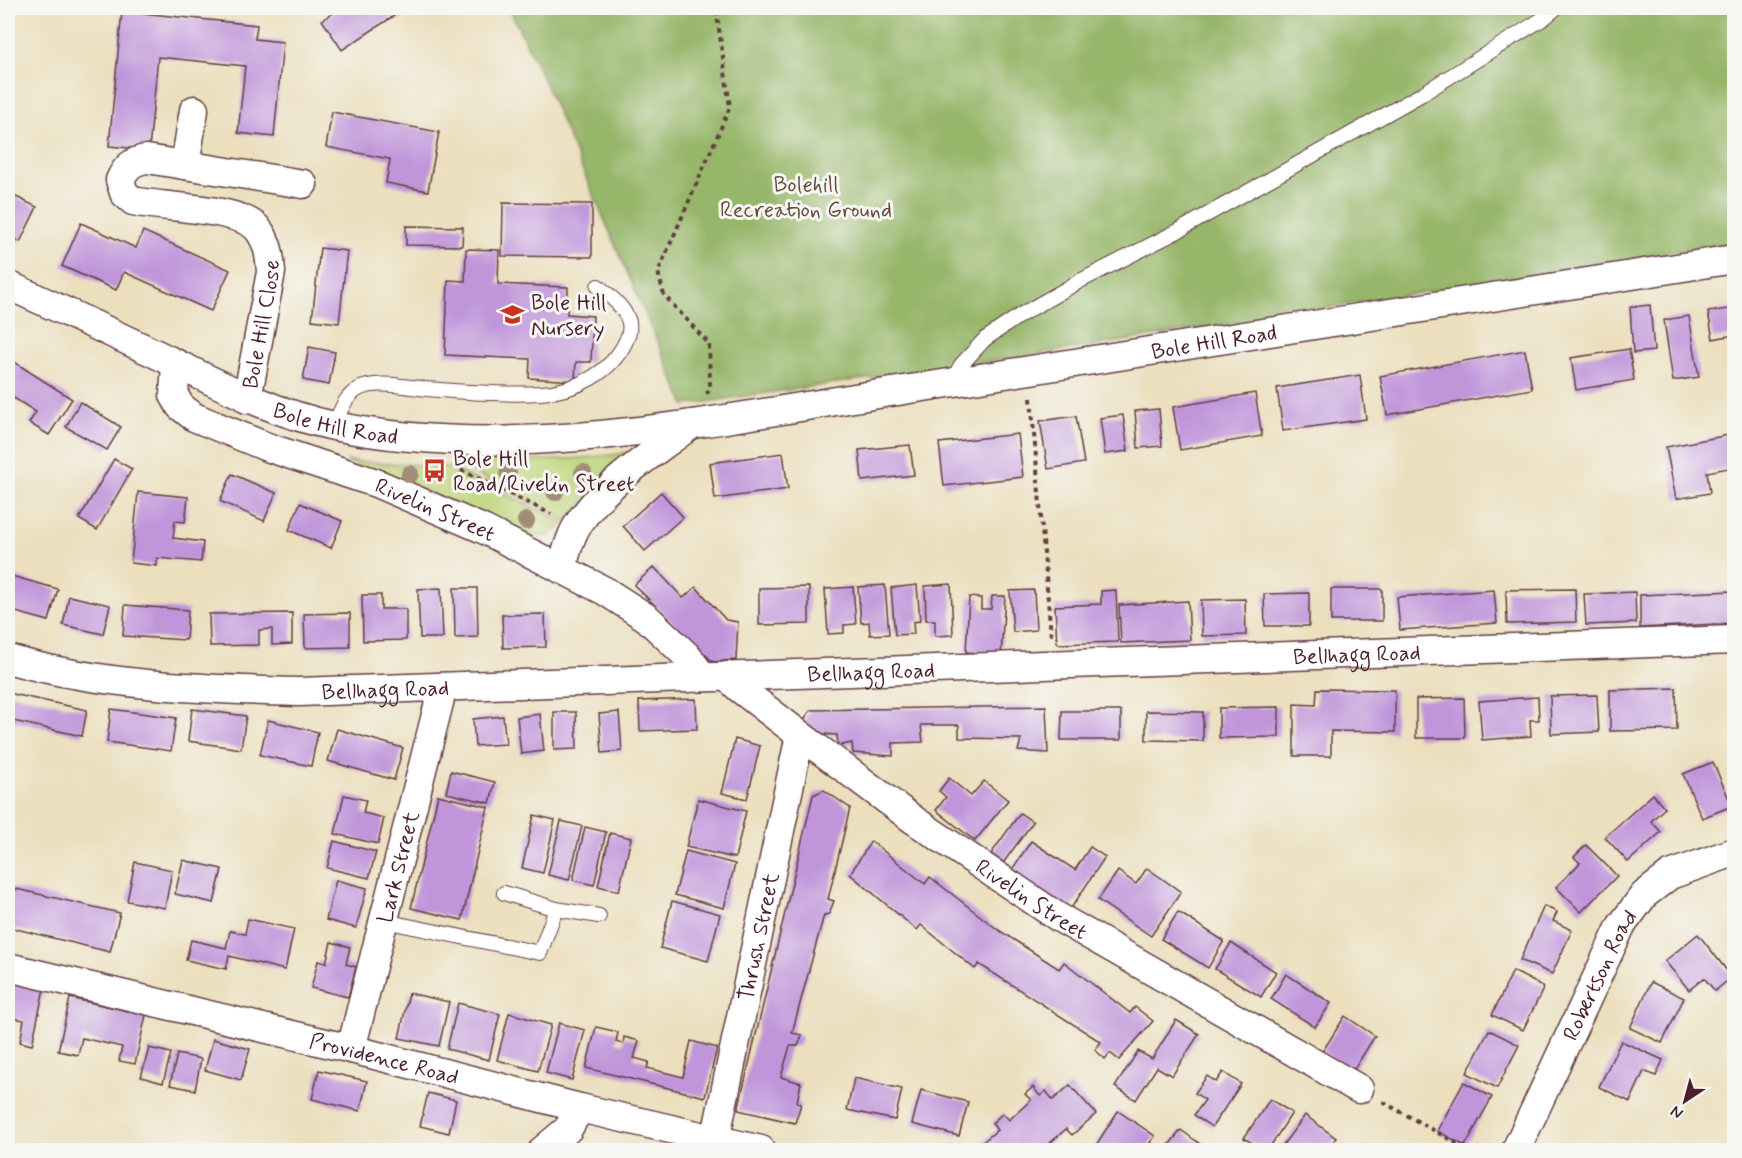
<svg xmlns="http://www.w3.org/2000/svg" width="1742" height="1158" font-family="Mynerve,sans-serif">
<rect width="100%" height="100%" fill="#f6f6f2"/>
<filter id="ink" filterUnits="userSpaceOnUse"><feTurbulence type="fractalNoise" baseFrequency=".0167" numOctaves="2"/><feDisplacementMap in="SourceGraphic" scale="12" xChannelSelector="R" yChannelSelector="G"/><feConvolveMatrix kernelMatrix="1 2 1 2 8 2 1 2 1" color-interpolation-filters="sRGB"/></filter>
<filter id="wash" filterUnits="userSpaceOnUse"><feTurbulence type="fractalNoise" baseFrequency=".008" numOctaves="4" result="noise"/><feDisplacementMap in="SourceGraphic" scale="24" xChannelSelector="R" yChannelSelector="G"/><feGaussianBlur stdDeviation="1.35" result="paint"/><feColorMatrix in="noise" values="0 0 0 0 0 0 0 0 0 0 0 0 0 0 0 0 0 1.4 0 .05"/><feComposite in="paint" operator="in"/></filter>
<g filter="url(#wash)">
<rect width="100%" height="100%" fill="#ebdfbe"/>
<g fill="#bed479" stroke="#847a52" stroke-width="1.5">
<path d="M637,450l-70,70 -116,-59c43,0 87,1 131,-3 18,-2 37,-2 55,-8z"/>
<polygon points="346,461 449,467 565,523 548,536 534,536"/>
</g>
<polygon fill="#96b669" stroke="#706a4a" stroke-width="1.5" points="509,8 1734,8 1734,242 1105,344 685,405 540,72"/>
<g id="blocks">
<g fill="#c095da">
<polygon points="341,8 406,8 342,50 322,20"/>
<polygon points="122,11 257,25 255,39 283,42 274,137 238,133 245,66 158,57 149,150 109,146"/>
<polygon points="332,112 439,132 428,191 386,183 390,159 326,147"/>
<polygon points="8,193 37,207 20,242 8,236"/>
<polygon points="503,203 592,204 592,257 502,256"/>
<polygon points="81,223 136,248 143,231 230,270 211,311 124,272 116,290 62,266"/>
<polygon points="406,226 463,227 462,246 406,245"/>
<polygon points="320,248 347,251 339,323 312,320"/>
<polygon points="466,249 499,250 498,284 568,287 567,314 593,316 591,362 576,362 575,381 529,378 530,359 445,355 448,280 465,281"/>
<polygon points="1650,305 1654,351 1633,353 1630,307"/>
<polygon points="1734,308 1734,335 1713,339 1708,312"/>
<polygon points="1689,316 1699,377 1673,381 1664,320"/>
<polygon points="309,347 335,352 329,385 303,380"/>
<polygon points="1629,349 1634,380 1576,390 1571,358"/>
<polygon points="1525,350 1532,389 1387,415 1380,376"/>
<polygon points="8,358 72,399 49,435 29,423 36,412 14,398 8,407"/>
<polygon points="1360,375 1366,419 1283,431 1277,388"/>
<polygon points="1255,393 1262,436 1180,450 1173,407"/>
<polygon points="80,402 121,427 107,450 66,427"/>
<polygon points="1159,409 1162,446 1138,448 1135,411"/>
<polygon points="1123,415 1128,451 1105,454 1100,418"/>
<polygon points="1076,416 1084,463 1048,469 1040,421"/>
<polygon points="1018,434 1023,477 944,486 939,443"/>
<polygon points="1734,434 1734,467 1707,472 1710,493 1676,499 1666,447"/>
<polygon points="910,445 914,475 862,481 859,450"/>
<polygon points="783,453 788,489 715,499 710,463"/>
<polygon points="114,459 132,469 97,530 79,519"/>
<polygon points="232,474 276,493 264,521 220,501"/>
<polygon points="138,492 188,497 185,522 175,521 173,538 203,542 201,562 157,558 157,566 131,563"/>
<polygon points="661,492 683,517 645,551 623,526"/>
<polygon points="300,503 342,521 331,548 289,530"/>
<polygon points="654,567 683,598 696,587 726,620 738,622 736,660 713,662 634,585"/>
<polygon points="8,575 58,589 49,621 8,610"/>
<polygon points="951,584 953,635 935,636 935,620 926,620 925,586"/>
<polygon points="885,585 889,634 870,635 869,622 861,623 858,587"/>
<polygon points="917,585 920,621 913,622 914,634 895,635 891,588"/>
<polygon points="809,587 809,624 759,625 759,588"/>
<polygon points="853,587 856,624 844,625 844,633 828,634 825,589"/>
<polygon points="441,588 443,638 420,638 418,589"/>
<polygon points="454,588 477,588 478,637 455,638"/>
<rect x="1331" y="589" width="51" height="32"/>
<polygon points="1575,589 1576,622 1507,624 1506,590"/>
<polygon points="1034,590 1036,630 1013,632 1010,591"/>
<polygon points="1116,590 1118,642 1057,644 1055,606 1101,604 1101,591"/>
<polygon points="1494,590 1497,623 1400,630 1397,597"/>
<polygon points="1734,591 1734,623 1640,628 1640,595"/>
<polygon points="1635,592 1636,623 1586,625 1584,594"/>
<polygon points="1309,593 1309,626 1265,626 1264,594"/>
<polygon points="362,595 381,595 381,609 406,609 406,640 363,641"/>
<polygon points="69,596 110,605 103,634 63,625"/>
<polygon points="992,596 1005,596 1001,655 966,652 969,597 981,598 981,609 991,609"/>
<polygon points="1245,599 1246,635 1202,636 1201,600"/>
<polygon points="1188,601 1190,640 1121,643 1119,605"/>
<polygon points="125,605 188,610 186,640 123,636"/>
<polygon points="292,613 292,644 272,645 272,629 259,630 259,645 210,646 209,614"/>
<polygon points="350,613 350,647 305,648 304,614"/>
<polygon points="545,614 546,647 503,648 502,615"/>
<polygon points="1676,688 1677,730 1610,731 1610,690"/>
<polygon points="1317,689 1395,690 1395,732 1331,731 1331,756 1294,756 1294,704 1316,705"/>
<polygon points="8,693 87,710 82,736 8,720"/>
<polygon points="1597,695 1599,732 1551,734 1550,696"/>
<polygon points="1538,697 1539,720 1530,720 1531,736 1482,740 1479,701"/>
<polygon points="1464,698 1465,738 1416,738 1416,699"/>
<polygon points="696,699 697,729 640,731 639,701"/>
<polygon points="1046,706 1048,753 1018,751 1021,739 959,738 959,725 921,725 923,742 893,743 893,756 853,753 852,743 838,746 837,735 804,733 805,718 811,710"/>
<polygon points="1279,707 1279,737 1219,738 1219,708"/>
<polygon points="111,709 176,718 171,751 107,742"/>
<polygon points="192,709 246,716 241,749 188,741"/>
<polygon points="1062,711 1121,711 1121,740 1061,740"/>
<polygon points="1146,711 1203,712 1203,741 1146,740"/>
<polygon points="554,712 576,712 577,749 554,750"/>
<polygon points="619,712 622,751 602,753 599,714"/>
<polygon points="540,714 544,751 521,754 517,717"/>
<polygon points="503,716 506,744 475,746 473,719"/>
<polygon points="268,720 318,732 311,766 260,755"/>
<polygon points="337,729 403,748 394,780 328,761"/>
<polygon points="735,739 760,746 747,799 722,793"/>
<polygon points="1713,762 1732,806 1702,818 1683,774"/>
<polygon points="451,771 495,782 490,803 446,793"/>
<polygon points="949,778 971,796 984,781 1008,800 975,841 936,810 946,797 939,791"/>
<polygon points="824,790 850,808 828,899 834,901 829,914 824,915 792,1033 802,1035 798,1046 790,1046 781,1077 801,1083 797,1102 801,1104 795,1123 738,1110 813,795"/>
<polygon points="1653,794 1665,808 1651,821 1661,832 1628,862 1605,837"/>
<polygon points="344,795 366,800 363,813 384,818 378,844 335,834"/>
<polygon points="438,795 488,807 462,920 411,908"/>
<polygon points="698,799 746,811 735,858 686,847"/>
<polygon points="1020,813 1033,822 998,870 986,861"/>
<polygon points="534,815 555,820 543,873 522,868"/>
<polygon points="561,821 582,826 569,880 548,875"/>
<polygon points="585,827 606,832 594,885 573,880"/>
<polygon points="610,833 631,838 619,891 598,886"/>
<polygon points="334,841 376,852 369,878 327,868"/>
<polygon points="871,841 925,884 930,877 997,929 1059,969 1064,962 1130,1013 1135,1007 1153,1021 1119,1060 1110,1053 1105,1059 1095,1050 1101,1042 979,964 975,969 921,925 917,930 850,874"/>
<polygon points="1031,841 1075,870 1090,847 1105,857 1068,913 1009,874"/>
<polygon points="1586,845 1617,876 1581,912 1556,887 1580,863 1574,857"/>
<polygon points="686,851 735,864 724,908 675,895"/>
<polygon points="183,860 222,869 214,903 175,894"/>
<polygon points="135,862 172,870 165,908 127,901"/>
<polygon points="1147,868 1181,892 1151,936 1098,900 1118,871 1136,884"/>
<polygon points="336,880 367,888 356,928 326,920"/>
<polygon points="8,887 120,913 110,952 8,927"/>
<polygon points="672,901 720,914 708,961 660,948"/>
<polygon points="1544,906 1557,912 1553,921 1572,930 1552,974 1520,960"/>
<polygon points="1178,912 1224,941 1208,968 1161,939"/>
<polygon points="248,919 294,929 285,970 229,956 226,969 186,960 191,940 226,948 230,931 245,934"/>
<polygon points="1698,934 1732,977 1715,991 1704,978 1689,990 1665,961"/>
<polygon points="331,942 350,947 346,964 356,967 348,997 311,988 318,961 326,963"/>
<polygon points="1231,943 1276,972 1261,997 1215,969"/>
<polygon points="1513,971 1544,987 1523,1030 1492,1015"/>
<polygon points="1286,974 1331,1003 1315,1027 1271,999"/>
<polygon points="8,976 45,984 32,1045 20,1042 24,1020 8,1017"/>
<polygon points="1651,982 1684,998 1662,1043 1630,1028"/>
<polygon points="409,993 449,1002 439,1046 399,1038"/>
<polygon points="70,998 146,1015 135,1064 119,1061 122,1047 82,1038 78,1055 58,1051"/>
<polygon points="458,1003 500,1014 489,1060 447,1049"/>
<polygon points="509,1013 551,1025 538,1071 497,1060"/>
<polygon points="1345,1016 1375,1036 1353,1071 1322,1052"/>
<polygon points="1176,1020 1199,1034 1172,1076 1157,1067 1136,1100 1115,1087 1138,1051 1152,1059"/>
<polygon points="559,1023 585,1030 572,1080 546,1073"/>
<polygon points="596,1027 618,1032 616,1042 623,1044 624,1037 639,1041 634,1058 649,1062 647,1068 683,1077 691,1041 717,1048 705,1097 586,1068"/>
<polygon points="1489,1030 1519,1045 1497,1088 1467,1073"/>
<polygon points="213,1039 250,1049 241,1080 205,1070"/>
<polygon points="1621,1041 1663,1060 1656,1076 1644,1071 1630,1102 1599,1087"/>
<polygon points="149,1048 171,1053 163,1083 141,1077"/>
<polygon points="177,1054 201,1059 195,1090 170,1085"/>
<polygon points="319,1070 367,1081 360,1111 312,1099"/>
<polygon points="1223,1072 1241,1084 1212,1127 1194,1115 1205,1100 1195,1093 1207,1076 1216,1082"/>
<polygon points="854,1078 902,1089 895,1120 847,1110"/>
<polygon points="1464,1082 1492,1097 1465,1146 1437,1131"/>
<polygon points="1070,1085 1096,1114 1072,1135 1066,1129 1042,1150 973,1150 997,1130 992,1123 1003,1113 1009,1120 1031,1100 1025,1094 1033,1087 1040,1096 1046,1091 1053,1100"/>
<polygon points="921,1090 968,1102 959,1136 912,1124"/>
<polygon points="428,1093 456,1100 449,1133 420,1126"/>
<polygon points="1270,1099 1292,1113 1268,1150 1263,1150 1244,1138"/>
<polygon points="1118,1111 1155,1136 1145,1150 1104,1150 1096,1145"/>
<polygon points="1305,1115 1336,1138 1327,1150 1279,1150"/>
<polygon points="1181,1130 1203,1146 1199,1150 1165,1150"/>
<polygon points="1584,1143 1597,1150 1580,1150"/>
</g>
</g>
</g>
<g filter="url(#ink)">
<use href="#blocks" fill-opacity="0" stroke="#623c41" stroke-width="1.5"/>
<g fill="none" stroke-linecap="round" stroke-linejoin="round">
<defs>
<g id="service">
<polyline points="951,383 961,365 985,339 1022,314 1080,281 1178,231 1422,94 1544,18 1556,8"/>
<path d="M334,426c7,-17 13,-36 33,-40 19,-4 41,1 60,3 37,3 76,6 114,4 35,-2 70,-20 85,-52 4,-8 5,-18 0,-26 -6,-12 -19,-21 -28,-29"/>
<polyline points="504,893 556,909"/>
<polyline points="384,921 540,953 556,909 599,916"/>
</g>
<g id="minor">
<polyline points="185,165 194,110"/>
<path id="s1" d="M8,285c56,26 113,52 169,79 51,25 100,50 157,62 193,39 391,-9 583,-38 272,-42 545,-88 817,-129"/>
<path id="s2" d="M176,364l-2,31 6,11 14,11 73,30 109,36 107,46 122,62 42,27 40,38 16,21"/>
<path id="s3" d="M247,399l24,-127c-1,-16 -3,-31 -14,-44 -20,-21 -94,-20 -124,-27l-9,-8 -4,-13c6,-13 12,-19 27,-21l156,25"/>
<path d="M561,569c5,-13 8,-31 16,-43 26,-42 77,-73 115,-102"/>
<path id="s4" d="M8,659c94,27 194,30 291,33l1435,-52"/>
<path id="s5" d="M727,676l12,12 61,47 114,85 144,97 301,172"/>
<path id="s6" d="M8,967l343,82 229,59 181,42"/>
<path id="s7" d="M351,1049l92,-362"/>
<polyline points="543,1150 568,1129 580,1108"/>
<path id="s8" d="M713,1150l87,-415"/>
<path id="s9" d="M1516,1150l105,-224 23,-31 26,-20 64,-23"/>
</g>
</defs>
<use href="#service" stroke="#623c41" stroke-width="16"/>
<use href="#minor" stroke="#623c41" stroke-width="31"/>
<g stroke="#623c41" stroke-width="4" stroke-dasharray="4.5 4.5" stroke-linecap="butt">
<polyline points="707,394 710,387 709,344 664,295 658,272 730,107 716,8"/>
<polyline points="1031,398 1051,636"/>
<polyline points="461,470 551,514"/>
<polyline points="1383,1102 1469,1150"/>
</g>
<use href="#service" stroke="#fff" stroke-width="14"/>
<use href="#minor" stroke="#fff" stroke-width="28"/>
</g>
<g fill="#a28e78">
<circle cx="508" cy="473" r="9"/>
<circle cx="583" cy="473" r="9"/>
<circle cx="410" cy="474" r="9"/>
<circle cx="555" cy="492" r="9"/>
<circle cx="526" cy="521" r="9"/>
</g>
</g>
<defs>
<symbol id="school-bare" viewBox="-9 -9 18 18"><path d="M0-5L7-2L0 1L-7-2ZM-4 1L0 2.5L4 1V4Q0 6-4 4Z" fill="#c8321e" stroke="#f6f6f2" stroke-width="2.5" paint-order="stroke"/></symbol>
<symbol id="bus-bare" viewBox="-9 -9 18 18"><path d="M-5-6H5V4H4V6H2V4H-2V6H-4V4H-5ZM-3.5-4V0h7V-4ZM-3.5 1.2v1.5H-2V1.2ZM2 1.2v1.5H3.5V1.2Z" fill="#c8321e" stroke="#f6f6f2" stroke-width="2.5" paint-order="stroke"/></symbol>
</defs>
<g fill-rule="evenodd">
<use href="#school-bare" x="496" y="298" width="33" height="33"/>
<use href="#bus-bare" x="418" y="454" width="33" height="33"/>
</g>
<g text-anchor="middle" stroke-width="6" stroke-linejoin="round" paint-order="stroke">
<g font-size="22" fill="#674c3e" stroke="#f6f6f2">
<text x="806" y="192">Bolehill<tspan x="806" dy="25">Recreation Ground</tspan></text>
</g>
<g font-size="22" fill="#4a1f2b" stroke="#f6f6f2" text-anchor="start">
<text x="531" y="310">Bole Hill<tspan x="531" dy="25">Nursery</tspan></text>
<text x="453" y="466">Bole Hill<tspan x="453" dy="25">Road/Rivelin Street</tspan></text>
</g>
<g font-size="22" fill="#4a1f2b" stroke="#f6f6f2">
<text dy="8" stroke="none"><textPath href="#s3" startOffset="76">Bole Hill Close</textPath></text>
<text dy="8" stroke="none"><textPath href="#s1" startOffset="1244">Bole Hill Road</textPath></text>
<text dy="8" stroke="none"><textPath href="#s1" startOffset="357">Bole Hill Road</textPath></text>
<text dy="8" stroke="none"><textPath href="#s2" startOffset="320">Rivelin Street</textPath></text>
<text dy="8" stroke="none"><textPath href="#s4" startOffset="1352">Bellhagg Road</textPath></text>
<text dy="8" stroke="none"><textPath href="#s4" startOffset="866">Bellhagg Road</textPath></text>
<text dy="8" stroke="none"><textPath href="#s4" startOffset="380">Bellhagg Road</textPath></text>
<text dy="8" stroke="none"><textPath href="#s7" startOffset="188">Lark Street</textPath></text>
<text dy="8" stroke="none"><textPath href="#s5" startOffset="378">Rivelin Street</textPath></text>
<text dy="8" stroke="none"><textPath href="#s8" startOffset="218">Thrush Street</textPath></text>
<text dy="8" stroke="none"><textPath href="#s9" startOffset="194">Robertson Road</textPath></text>
<text dy="8" stroke="none"><textPath href="#s6" startOffset="387">Providence Road</textPath></text>
</g>
</g>
<rect width="1742" height="1158" fill="none" stroke="#f6f6f2" stroke-width="30"/>
<g transform="translate(1685 1101) rotate(216)" stroke="#f6f6f2" stroke-width="4.5" paint-order="stroke">
<path d="M0-4.5L10 22L0 15L-10 22Z" fill="#4a1f2b"/>
<text y="-9" font-size="16" font-weight="bold" text-anchor="middle" fill="#4a1f2b">N</text>
</g>
</svg>
